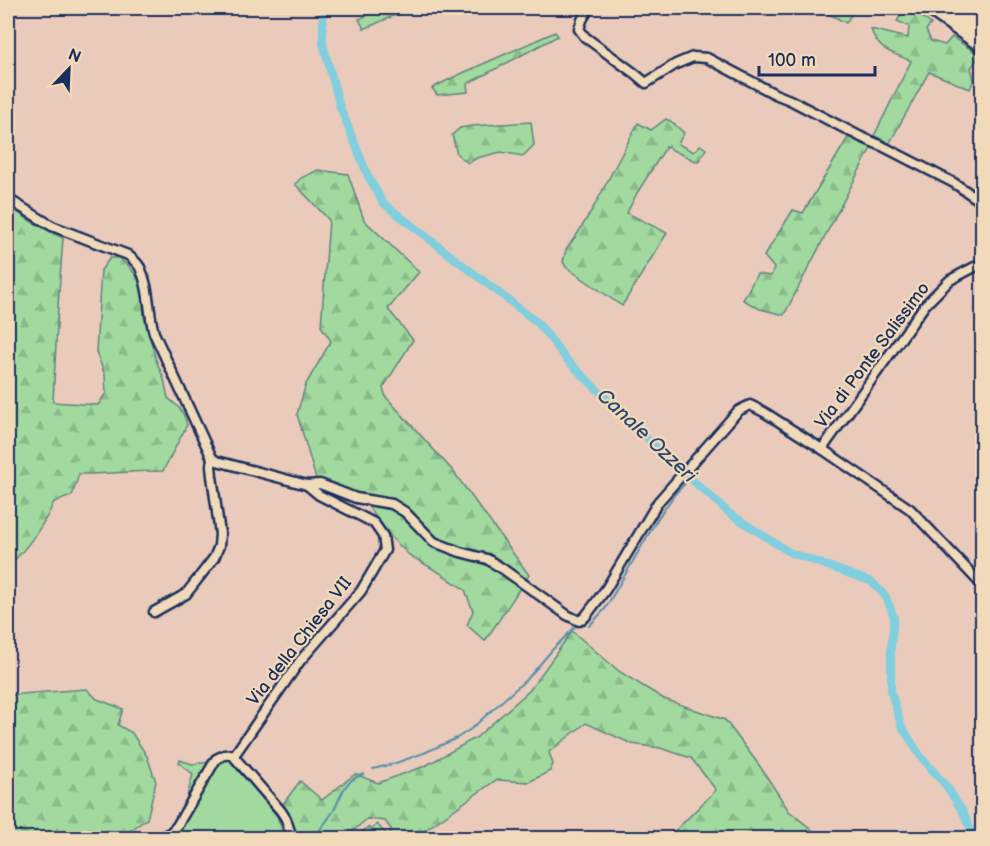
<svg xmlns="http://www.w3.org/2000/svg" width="990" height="846" font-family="'Balsamiq Sans',sans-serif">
<defs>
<pattern id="forest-firs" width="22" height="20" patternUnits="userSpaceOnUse" patternTransform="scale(1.5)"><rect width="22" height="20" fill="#a1d99e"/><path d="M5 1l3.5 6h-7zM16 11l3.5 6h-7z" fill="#8abb8a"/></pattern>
<pattern id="cemetery-stones" width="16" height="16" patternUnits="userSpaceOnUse" patternTransform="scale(1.5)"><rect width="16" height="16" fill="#a1d99e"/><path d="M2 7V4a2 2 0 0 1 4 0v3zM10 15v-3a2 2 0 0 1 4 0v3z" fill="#8abb8a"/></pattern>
</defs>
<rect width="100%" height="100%" fill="#eacbbb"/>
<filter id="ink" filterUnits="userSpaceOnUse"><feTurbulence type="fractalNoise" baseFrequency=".0167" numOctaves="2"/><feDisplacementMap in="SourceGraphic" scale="12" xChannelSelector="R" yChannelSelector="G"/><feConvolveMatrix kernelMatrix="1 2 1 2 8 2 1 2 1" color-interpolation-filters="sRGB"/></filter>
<g filter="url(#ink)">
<polygon fill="#a1d99e" stroke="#5e847e" stroke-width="1.5" points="180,760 192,764 230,760 277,816 285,838 176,838 193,774 179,763"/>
<g fill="url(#forest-firs)" stroke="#5e847e" stroke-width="1.5">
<polygon points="384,8 411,8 364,29 359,19"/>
<polygon points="818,8 855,8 846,23"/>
<path d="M906,8h4l21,16 -5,6 5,11 14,4 7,-8 28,18 -9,13 3,11 -4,10 -41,-17 -40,72 -15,-8 37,-75c-19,-9 -33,-9 -40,-32l37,9 1,-12 -12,-5z"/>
<polygon points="555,32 558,36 467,84 468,92 437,95 432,88 456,76"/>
<polygon points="666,119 672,122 684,133 678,144 694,152 700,145 706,149 698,162 670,149 669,146 666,147 637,193 627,213 667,233 622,306 566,267 563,262 566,249 578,233 596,203 638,123 651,130"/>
<polygon points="531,122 534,145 523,156 501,152 477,158 468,163 457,154 452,135 460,128 471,126"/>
<polygon points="850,134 872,146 784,315 760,309 743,300 757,274 771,276 774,268 764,256 793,210 803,213"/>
<polygon points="318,170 348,174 364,220 419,272 388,309 413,340 383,388 386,397 453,471 529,575 485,641 467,625 473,611 465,590 440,573 409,555 390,536 361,497 316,479 297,414 306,384 331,341 321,326 329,220 295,184 301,178"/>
<path d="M8,206l24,16 31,16 -5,68 -5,96 45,3 8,-12 -1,-18 -9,-23 5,-82 9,-12h8l11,8 13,18 2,33 12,43 8,19 4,19c10,8 16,13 19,27l-24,46c-28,0 -56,3 -84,3l-7,22 -18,6c-11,25 -27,46 -46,65z"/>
<polygon points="572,631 620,672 664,699 725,720 759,765 789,811 822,838 668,838 716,790 691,758 660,748 632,744 586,723 549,752 553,764 550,771 529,782 496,780 414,838 389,838 391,829 385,821 367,819 346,837 347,838 295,838 283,804 300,781 322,800 355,774 378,783 425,766 477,737 530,690"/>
<polygon points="87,689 97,699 123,709 118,725 132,733 147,756 156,782 147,819 119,838 8,838 8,695"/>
</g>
<polygon fill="url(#cemetery-stones)" stroke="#5e847e" stroke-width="1.5" points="377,824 388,836 385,838 355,838 368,827 371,830"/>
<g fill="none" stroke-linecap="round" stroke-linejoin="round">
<g stroke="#588eab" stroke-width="2">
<polyline points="589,626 605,609 658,518 675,494 690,478"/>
<polyline points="373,769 393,764 424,753 457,738 471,729 529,677 553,649 577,625"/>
<path d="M314,838c6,-9 14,-18 20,-28 9,-17 9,-29 30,-36"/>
</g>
<polyline stroke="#80cede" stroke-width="8" points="323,8 323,44 340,107 368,176 383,203 538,323 567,360 659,450 729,513 789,552 872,582 886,597 894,617 891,648 891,692 901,725 921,757 947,787 963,812 974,838"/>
<defs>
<g id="minor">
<polyline points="589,8 582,20 579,29 585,37 634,73 646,83 676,64 693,57 707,58 775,94 790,100 861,137 882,146 954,183 982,202"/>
<path d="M8,199l44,27 76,29c5,5 11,8 13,15 9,19 7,42 13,63l58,125 5,3 90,24 13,-1 36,14 36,6 13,8 29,30 26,10 27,7 16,10 64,46 12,6 6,-4 21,-28 52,-87 80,-91 12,-6 14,7 58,37 103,-144 25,-25 32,-17"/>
<polyline points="822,449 910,509 982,585"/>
<polyline points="154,612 186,594 214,558 219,546 220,534 212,476 211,466 212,458"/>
<polyline points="159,838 170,833 177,826 216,759 224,755 235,754"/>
<polyline points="292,838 286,819 281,811 235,758 235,754 300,661 361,591 385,550 383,536 374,523 319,495 307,485"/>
</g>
<g id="motorway">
<polyline points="931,8 982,44"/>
<polyline points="949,8 982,31"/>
</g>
</defs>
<use href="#minor" stroke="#1b2f5e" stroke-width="13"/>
<use href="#motorway" stroke="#1b2f5e" stroke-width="20"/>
<use href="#minor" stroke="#f1dab9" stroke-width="8"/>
<use href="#motorway" stroke="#f1dab9" stroke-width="15"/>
</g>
</g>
<g text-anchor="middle" stroke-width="4.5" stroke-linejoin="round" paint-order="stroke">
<g font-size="18" fill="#1b2f5e" stroke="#f1dab9">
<text transform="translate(872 355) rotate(-53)" y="6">Via di Ponte Salissimo</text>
<text transform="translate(299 641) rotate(-52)" y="6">Via della Chiesa VII</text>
</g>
<g font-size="20" font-style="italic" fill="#2a4771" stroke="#f1dab9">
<text transform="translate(647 435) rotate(43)" y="7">Canale Ozzeri</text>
</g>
</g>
<rect width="990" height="846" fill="none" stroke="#f1dab9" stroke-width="30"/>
<rect x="15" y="15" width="960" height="816" fill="none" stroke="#1b2f5e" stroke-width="2" filter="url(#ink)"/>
<g transform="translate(69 69) rotate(23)" stroke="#f1dab9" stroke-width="4.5" paint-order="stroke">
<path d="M0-4.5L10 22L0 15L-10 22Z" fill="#1b2f5e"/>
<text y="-9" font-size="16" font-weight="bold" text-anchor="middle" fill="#1b2f5e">N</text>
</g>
<path d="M759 66v9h116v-9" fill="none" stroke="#1b2f5e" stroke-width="3"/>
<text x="768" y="66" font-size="18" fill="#1b2f5e" stroke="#f1dab9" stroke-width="4.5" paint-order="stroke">100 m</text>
</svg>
